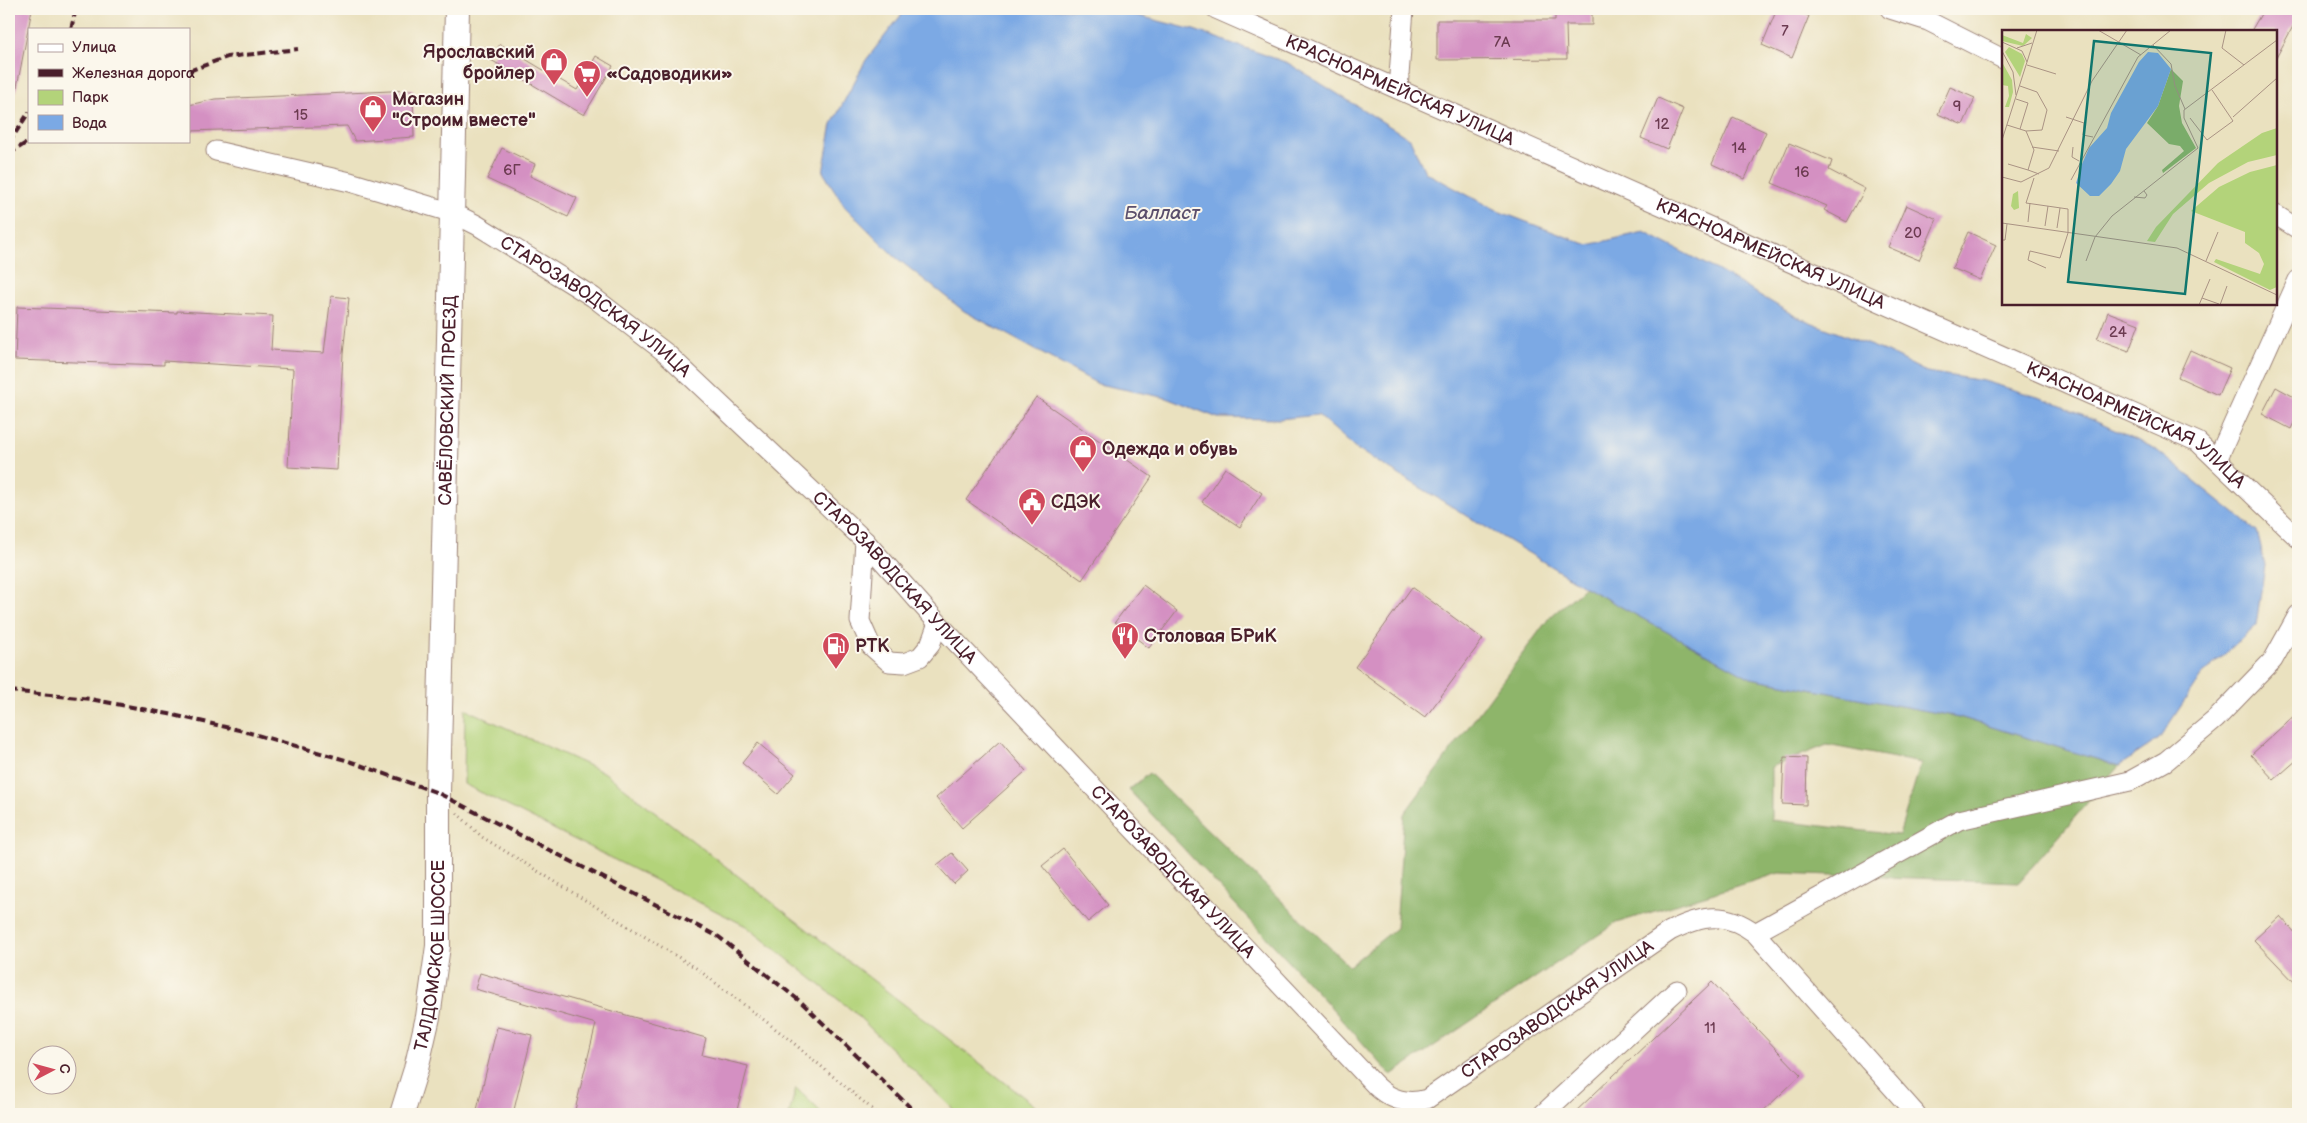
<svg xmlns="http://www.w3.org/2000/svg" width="2307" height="1123" font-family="'Balsamiq Sans',sans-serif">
<rect width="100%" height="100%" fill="#fbf7ec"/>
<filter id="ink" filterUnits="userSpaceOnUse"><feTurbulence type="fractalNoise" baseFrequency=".02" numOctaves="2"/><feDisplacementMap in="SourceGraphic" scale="10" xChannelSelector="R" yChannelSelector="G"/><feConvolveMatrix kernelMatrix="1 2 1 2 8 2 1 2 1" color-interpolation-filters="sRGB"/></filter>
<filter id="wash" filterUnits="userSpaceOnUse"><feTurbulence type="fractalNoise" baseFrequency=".0096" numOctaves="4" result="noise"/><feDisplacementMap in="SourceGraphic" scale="20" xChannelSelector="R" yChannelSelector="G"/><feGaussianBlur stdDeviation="1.12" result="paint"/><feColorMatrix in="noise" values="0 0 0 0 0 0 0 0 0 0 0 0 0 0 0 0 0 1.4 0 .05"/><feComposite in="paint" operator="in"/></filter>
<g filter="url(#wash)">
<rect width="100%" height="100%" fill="#eae1bf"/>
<g fill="#b3d37a" stroke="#7e7952">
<polygon points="465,709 605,773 1034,1105 1043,1114 958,1114 854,1012 746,926 464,784"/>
<polygon points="796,1088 823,1114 789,1114"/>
</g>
<path fill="#8eb56a" stroke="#6c6a4a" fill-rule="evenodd" d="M1585,587l166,91 208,39 160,49 -100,116 -240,-9 -163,50 -225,152 -61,-69 -201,-216 20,-17 200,193 47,-38 8,-114 145,-196zM1827,745l94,18 -22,72 -128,-15v-53z"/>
<polygon fill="#7ba9e4" stroke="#626488" points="906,9 1112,9 1194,30 1288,63 1410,139 1425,172 1495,210 1588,245 1644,232 1717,270 1795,316 1887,352 1926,372 1984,381 2051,401 2154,448 2257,531 2265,565 2256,625 2201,676 2159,739 2119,766 1959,717 1751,678 1585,587 1358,450 1318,415 1279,419 1218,418 1167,398 1098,384 964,311 894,256 845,207 823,172 832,124 866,60"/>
<g id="blocks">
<g fill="#d490c2">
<polygon points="9,9 32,9 16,92 9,91"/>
<polygon points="1555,9 1592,9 1592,25 1566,25 1567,59 1437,60 1437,20 1555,20"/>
<polygon points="1777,9 1792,9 1809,16 1792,58 1762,45"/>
<polygon points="2264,9 2298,9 2298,17 2276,58 2276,31 2251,31"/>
<polygon points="500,44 577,90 596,56 613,66 584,115 491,60"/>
<polygon points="1950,87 1975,98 1963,125 1938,114"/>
<polygon points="413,90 414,137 355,141 347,126 189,131 189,105 215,99"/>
<polygon points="1658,98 1683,109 1667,149 1641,138"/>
<polygon points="1733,117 1766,132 1745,179 1712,164"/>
<polygon points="1789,143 1832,161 1829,170 1865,189 1847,222 1824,210 1827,206 1772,183"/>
<polygon points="502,148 535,164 530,176 577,198 568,217 487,179"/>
<polygon points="1906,205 1937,219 1919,260 1888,247"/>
<polygon points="1968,232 1996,245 1980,280 1952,268"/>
<polygon points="331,296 349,298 343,354 337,470 288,467 293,369 164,361 164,365 15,360 17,307 177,313 177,311 273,316 271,350 324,353"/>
<polygon points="2108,312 2139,324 2129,351 2097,339"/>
<polygon points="2190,350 2230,368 2218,395 2178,377"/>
<polygon points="2276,387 2298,399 2298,414 2291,429 2262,414"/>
<polygon points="1036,397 1152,477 1082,580 966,500"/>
<polygon points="1225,468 1262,493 1240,527 1202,502"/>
<polygon points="1143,585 1177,611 1149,648 1115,622"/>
<polygon points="1412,587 1483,639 1425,718 1355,667"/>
<polygon points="2298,712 2298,759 2274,780 2251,755"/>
<polygon points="1000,741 1026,771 962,828 936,798"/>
<polygon points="758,743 795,774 778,794 742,763"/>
<polygon points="1784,757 1807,758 1806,805 1782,804"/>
<polygon points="1063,849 1108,905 1088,922 1042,866"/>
<polygon points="952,853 968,871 954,884 937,865"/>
<polygon points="2280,916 2298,936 2298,986 2254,940"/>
<polygon points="480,973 706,1038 702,1055 748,1066 736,1114 574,1114 596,1024 475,989"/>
<polygon points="1712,982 1801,1075 1760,1114 1573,1114"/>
<polygon points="497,1027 532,1035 513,1114 476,1114"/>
</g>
</g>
</g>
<g filter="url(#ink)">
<use href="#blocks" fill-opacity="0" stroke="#9a8075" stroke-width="1"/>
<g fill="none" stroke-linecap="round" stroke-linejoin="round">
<defs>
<g id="minor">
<path id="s1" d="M1216,9l982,433 100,96"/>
<polyline points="1890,9 1928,21 2003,59"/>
<polyline points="1398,89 1404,9"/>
<path id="s2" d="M216,151l134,31 103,31 24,12 116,72 73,56 199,188 73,82 438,463c15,14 31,19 51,13l243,-168c33,-16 55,-20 85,2l161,181"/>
<polyline points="2276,215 2298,229"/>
<polyline points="2217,460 2298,280"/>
<polyline points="865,541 860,621 871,646 889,662 904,663 920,657 930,645 938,623"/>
<polyline points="1755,933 1959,820 2130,781 2166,761 2216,719 2273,660 2298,615"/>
<polyline points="1543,1114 1677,990"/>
</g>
<g id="major">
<path id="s3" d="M402,1114l14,-45 12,-52 10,-71v-153l19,-784"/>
</g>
</defs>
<use href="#minor" stroke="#9a8075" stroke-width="21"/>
<use href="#major" stroke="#9a8075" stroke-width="26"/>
<polyline stroke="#9a8075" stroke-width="3" stroke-dasharray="1 4" stroke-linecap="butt" points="457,813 482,837 696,968 785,1036 878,1114"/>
<use href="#minor" stroke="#fff" stroke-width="19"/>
<use href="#major" stroke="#fff" stroke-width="24"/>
<g stroke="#4a1f2b" stroke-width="4" stroke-dasharray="8 4" stroke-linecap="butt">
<polyline points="71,29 76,9"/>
<polyline points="189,71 227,57 298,49"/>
<polyline points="9,143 29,112"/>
<polyline points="9,154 29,141"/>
<polyline points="9,691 90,699 169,714 243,731 349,761 438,793 719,937 801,1002 917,1114"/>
</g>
</g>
</g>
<defs>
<symbol id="shop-pin" viewBox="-11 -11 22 30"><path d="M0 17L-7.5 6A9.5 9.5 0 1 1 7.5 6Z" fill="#d1495b" stroke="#fbf7ec"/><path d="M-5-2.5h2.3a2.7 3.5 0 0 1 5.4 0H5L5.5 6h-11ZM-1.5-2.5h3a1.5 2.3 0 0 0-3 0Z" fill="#fff"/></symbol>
<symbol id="supermarket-pin" viewBox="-11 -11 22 30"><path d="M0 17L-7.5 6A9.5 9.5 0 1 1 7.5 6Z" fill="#d1495b" stroke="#fbf7ec"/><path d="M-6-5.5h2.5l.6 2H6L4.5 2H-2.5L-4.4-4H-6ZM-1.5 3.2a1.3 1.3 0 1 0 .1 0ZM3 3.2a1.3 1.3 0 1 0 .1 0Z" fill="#fff"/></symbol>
<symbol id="civic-pin" viewBox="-11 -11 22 30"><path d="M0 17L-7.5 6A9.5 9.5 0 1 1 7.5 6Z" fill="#d1495b" stroke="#fbf7ec"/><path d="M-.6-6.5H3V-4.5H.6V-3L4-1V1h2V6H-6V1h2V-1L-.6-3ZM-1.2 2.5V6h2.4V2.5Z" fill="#fff"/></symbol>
<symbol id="restaurant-pin" viewBox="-11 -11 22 30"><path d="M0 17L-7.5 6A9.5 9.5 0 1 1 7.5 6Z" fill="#d1495b" stroke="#fbf7ec"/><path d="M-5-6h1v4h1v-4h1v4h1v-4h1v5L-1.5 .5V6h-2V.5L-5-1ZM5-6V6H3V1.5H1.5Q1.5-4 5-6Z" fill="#fff"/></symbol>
<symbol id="fuel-pin" viewBox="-11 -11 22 30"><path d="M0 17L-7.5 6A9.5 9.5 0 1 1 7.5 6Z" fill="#d1495b" stroke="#fbf7ec"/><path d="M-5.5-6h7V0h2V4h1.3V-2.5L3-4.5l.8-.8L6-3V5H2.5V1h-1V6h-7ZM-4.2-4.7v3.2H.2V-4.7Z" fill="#fff"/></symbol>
</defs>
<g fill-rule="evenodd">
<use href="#shop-pin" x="538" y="46" width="32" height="43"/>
<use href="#supermarket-pin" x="571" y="58" width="32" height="43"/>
<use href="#shop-pin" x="357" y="93" width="32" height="43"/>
<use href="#shop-pin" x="1067" y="433" width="32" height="43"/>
<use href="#civic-pin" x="1016" y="486" width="32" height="43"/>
<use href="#restaurant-pin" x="1109" y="620" width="32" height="43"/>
<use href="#fuel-pin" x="820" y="630" width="32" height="43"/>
</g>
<g text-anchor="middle" stroke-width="4" stroke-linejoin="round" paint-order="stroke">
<g font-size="15" fill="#6c3b51">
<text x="1785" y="36">7</text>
<text x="1502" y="47">7А</text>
<text x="1957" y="111">9</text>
<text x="301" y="120">15</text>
<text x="1662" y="129">12</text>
<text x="1739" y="153">14</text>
<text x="512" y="175">6Г</text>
<text x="1802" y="177">16</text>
<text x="1913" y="238">20</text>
<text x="2118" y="337">24</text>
<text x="1710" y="1033">11</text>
</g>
<g font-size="18" font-weight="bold" fill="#4a1f2b" stroke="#fbf7ec" text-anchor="start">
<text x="535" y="58" text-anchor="end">Ярославский<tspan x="535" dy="21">бройлер</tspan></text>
<text x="606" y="80">«Садоводики»</text>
<text x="392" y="105">Магазин<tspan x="392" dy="21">"Строим вместе"</tspan></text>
<text x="1102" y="455">Одежда и обувь</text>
<text x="1051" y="508">СДЭК</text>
<text x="1144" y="642">Столовая БРиК</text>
<text x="855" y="652">РТК</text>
</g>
<g font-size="18" fill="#4a1f2b" stroke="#fbf7ec">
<text dy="6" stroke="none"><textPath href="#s1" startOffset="201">КРАСНОАРМЕЙСКАЯ УЛИЦА</textPath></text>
<text dy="6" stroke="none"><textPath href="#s1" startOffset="606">КРАСНОАРМЕЙСКАЯ УЛИЦА</textPath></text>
<text dy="6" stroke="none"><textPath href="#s2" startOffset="416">СТАРОЗАВОДСКАЯ УЛИЦА</textPath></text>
<text dy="6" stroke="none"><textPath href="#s3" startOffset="718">САВЁЛОВСКИЙ ПРОЕЗД</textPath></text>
<text dy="6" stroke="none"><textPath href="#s1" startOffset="1011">КРАСНОАРМЕЙСКАЯ УЛИЦА</textPath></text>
<text dy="6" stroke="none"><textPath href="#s2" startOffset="821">СТАРОЗАВОДСКАЯ УЛИЦА</textPath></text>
<text dy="6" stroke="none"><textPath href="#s2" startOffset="1226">СТАРОЗАВОДСКАЯ УЛИЦА</textPath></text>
<text dy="6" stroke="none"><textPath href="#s3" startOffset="162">ТАЛДОМСКОЕ ШОССЕ</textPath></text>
<text dy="6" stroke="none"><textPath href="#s2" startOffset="1735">СТАРОЗАВОДСКАЯ УЛИЦА</textPath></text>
</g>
<g font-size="19" font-style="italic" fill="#5b4f6c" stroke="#fbf7ec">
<text x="1162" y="219">Балласт</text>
</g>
</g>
<g transform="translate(2002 30)">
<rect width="275" height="275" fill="#eae1bf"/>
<path d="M24,4l6,4 -9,8 -21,-5v-6l21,8zM7,17l13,7 3,7 -5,16 -15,-25zM0,32l10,18 1,12 -4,15h-4l4,-11 -1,-10 -6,-1zM275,98v27l-29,7 -39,21 -36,31 -18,28 -8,-1 9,-14 62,-64 44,-30zM275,135v122l-7,3 -56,-28 2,-3 44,15 4,-10 -5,-11 -14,-10v-11l-54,-21 28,-24 31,-15zM16,161l1,17 -5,2 -3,-4 2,-12z" fill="#b3d37a"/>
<path d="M169,39l12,12 -4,25 3,17 14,25 -33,25 -1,-3 22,-19 -4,-5 -11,-2 -22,-21 11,-17z" fill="#8eb56a"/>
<path d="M146,22l10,1 13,16 -13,37 -32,43 -6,22 -9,13 -12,12h-9l-14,-13 6,-19 7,-16 18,-20 4,-15 28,-51z" fill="#7ba9e4"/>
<path fill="none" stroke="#aa9384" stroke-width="1" d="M96,0l43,25M224,0l-4,18 22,17M0,12l20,9 5,11 -25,78M151,15l18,19 4,22 10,23M15,18l15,-5M0,21l11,21 3,23M25,32l10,-32M25,35l29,9M14,69l12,4 -8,26M64,87l18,6 -1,12 10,2M231,87l44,-39M188,88l17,22 26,-19 -21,-31M5,95l19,6 16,-1 5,-20 -10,-18 -17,-6M24,101l8,19 -6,20 11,4M30,117l27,4M71,117l-1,10 7,4M6,134l20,6M0,147l19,5 28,-14 43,-87 35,-51M32,148l-8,25 42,6v24l-8,25 -30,-7 -2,9 18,8M69,150l67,-123 33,-27M132,167l11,1 2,-3 -3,-4M26,192l2,-19M0,193l175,25 100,47M43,196l3,-20M55,198l3,-20M0,210h3l2,-16M84,231l9,-24 17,-21 86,-68 -14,-30v-8l93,-70M204,231l12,-29M200,268l17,6M197,275l11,-26M218,275l7,-19"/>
<path fill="#0f766e" fill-opacity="0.15" stroke="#0f766e" stroke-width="2.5" d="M92,11l117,12 -26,241 -117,-12z"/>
<rect width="275" height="275" fill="none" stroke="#4a1f2b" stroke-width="2.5"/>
</g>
<rect width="2307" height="1123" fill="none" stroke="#fbf7ec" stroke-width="30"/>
<rect x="28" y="28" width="162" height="115" fill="#fbf7ec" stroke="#b4a19f"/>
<rect x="38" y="44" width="25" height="8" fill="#ffffff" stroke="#b4a19f"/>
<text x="72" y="52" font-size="15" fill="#4a1f2b">Улица</text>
<rect x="38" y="69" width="25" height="8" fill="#4a1f2b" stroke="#b4a19f"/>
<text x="72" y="78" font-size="15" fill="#4a1f2b">Железная дорога</text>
<rect x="38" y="90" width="25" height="15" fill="#b3d37a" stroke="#b4a19f"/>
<text x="72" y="102" font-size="15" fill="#4a1f2b">Парк</text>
<rect x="38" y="115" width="25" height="15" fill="#7ba9e4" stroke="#b4a19f"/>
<text x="72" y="128" font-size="15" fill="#4a1f2b">Вода</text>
<g transform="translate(52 1070) rotate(84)"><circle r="24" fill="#fbf7ec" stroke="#b4a19f"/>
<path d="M0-4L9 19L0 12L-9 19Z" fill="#d1495b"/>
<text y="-8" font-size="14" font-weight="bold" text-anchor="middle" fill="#4a1f2b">С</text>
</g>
</svg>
